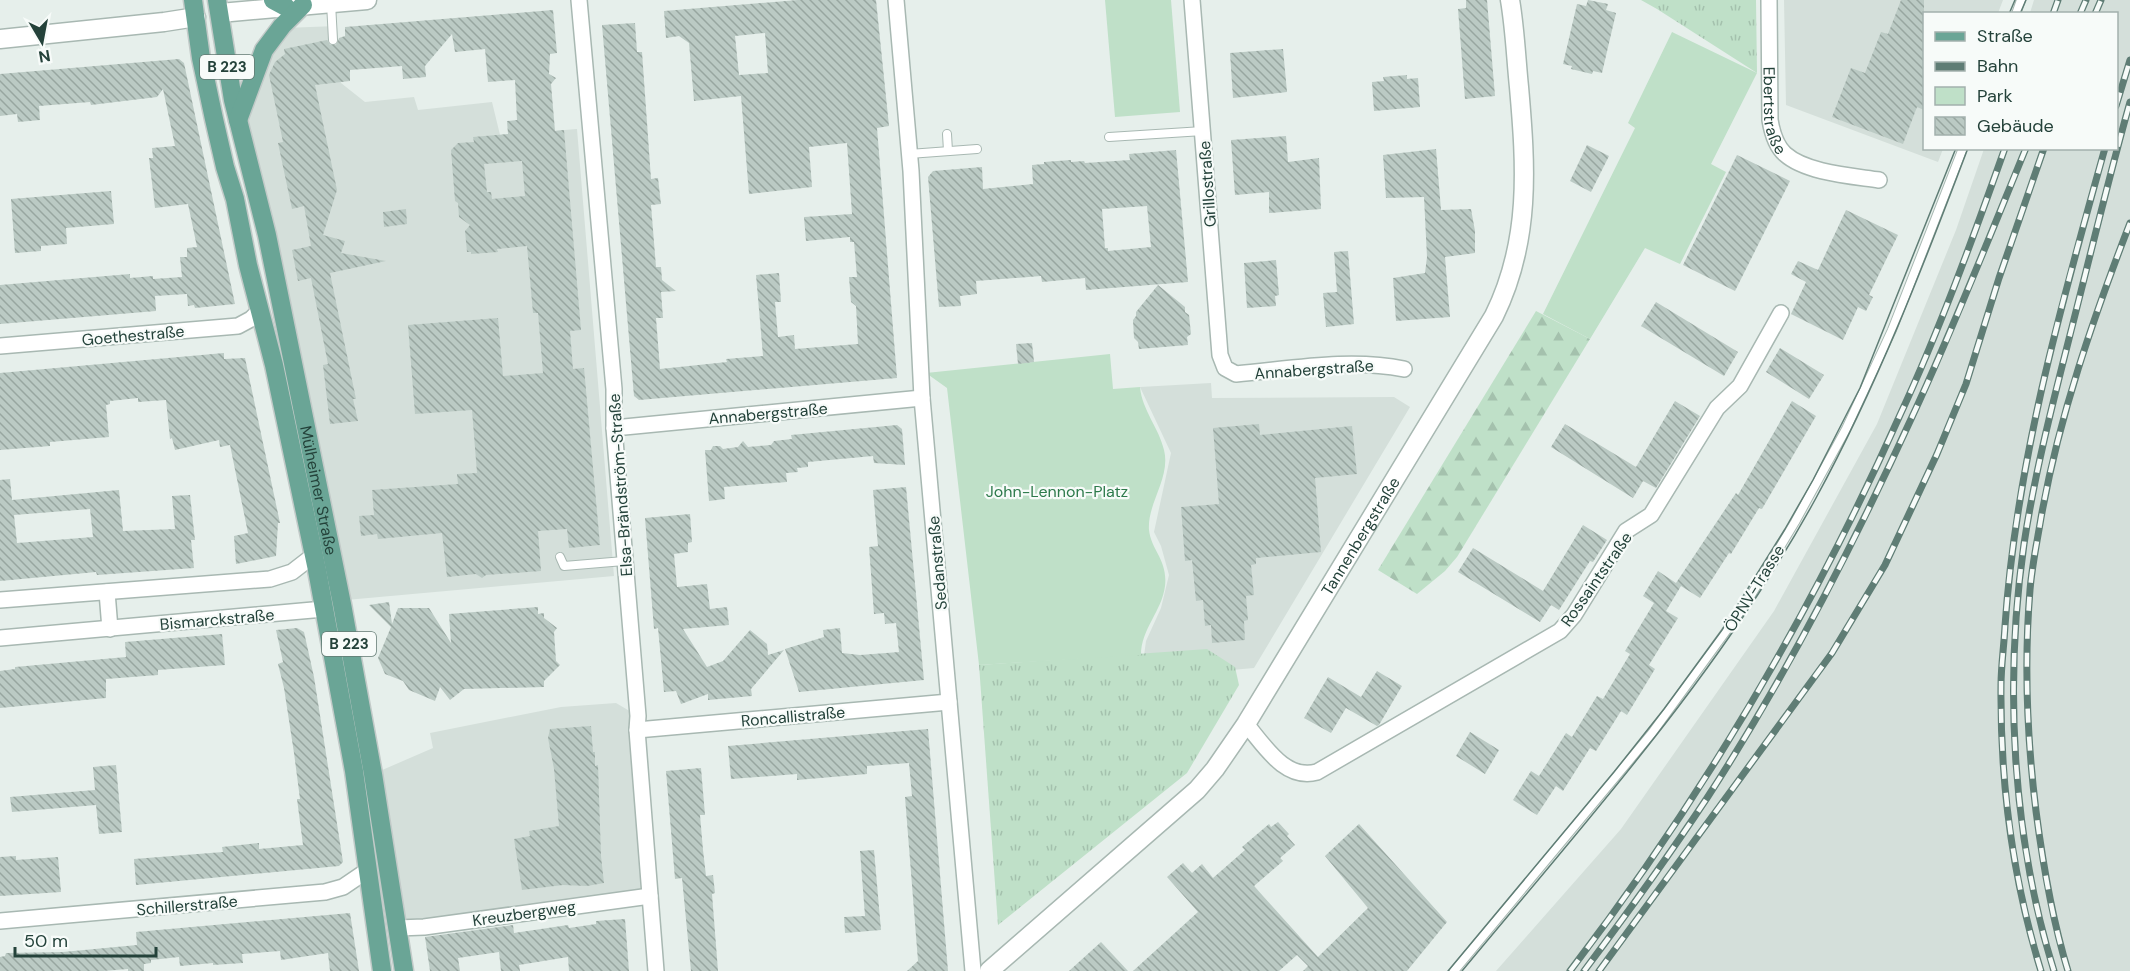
<svg xmlns="http://www.w3.org/2000/svg" width="2130" height="971" font-family="'DM Sans',sans-serif">
<defs>
<pattern id="grass-tufts" width="24" height="20" patternUnits="userSpaceOnUse" patternTransform="scale(1.5)"><rect width="24" height="20" fill="#bfe0c8"/><path d="M3 7l-1-3M5 7V3M7 7l1-3M15 17l-1-3M17 17v-4M19 17l1-3" fill="none" stroke="#a4c1ad"/></pattern>
<pattern id="forest-firs" width="22" height="20" patternUnits="userSpaceOnUse" patternTransform="scale(1.5)"><rect width="22" height="20" fill="#bfe0c8"/><path d="M5 1l3.5 6h-7zM16 11l3.5 6h-7z" fill="#a4c1ad"/></pattern>
<pattern id="building-back-hatch" width="6" height="6" patternUnits="userSpaceOnUse" patternTransform="scale(1.5)"><rect width="6" height="6" fill="#bbcac4"/><path d="M-1 5l2 2M0 0l6 6M5-1l2 2" fill="none" stroke="#98a6a0"/></pattern>
</defs>
<rect width="100%" height="100%" fill="#e6efeb"/>
<g fill="#d4dfda">
<polygon points="1784,0 2003,0 1998,13 1924,14 1924,148 1943,149 1938,162 1786,105"/>
<polygon points="2034,0 2130,0 2130,971 1496,971 1621,829 1774,611 1877,424 1956,230 1984,149 2116,148 2116,14 2030,13"/>
<polygon points="337,26 341,83 365,102 414,97 418,110 492,102 500,135 577,129 614,576 346,600 248,118 266,54 284,28"/>
<polygon points="1211,383 1212,398 1394,397 1410,407 1254,668 1141,678 1146,641 1161,608 1169,575 1161,546 1154,532 1171,453 1140,387"/>
<polygon points="616,703 638,716 650,896 398,928 373,774 433,748 430,733 561,707"/>
</g>
<g fill="url(#grass-tufts)">
<polygon points="1641,0 1756,0 1757,73 1657,9"/>
<polygon points="1207,649 1235,667 1239,685 1187,773 998,925 979,665"/>
</g>
<polygon fill="url(#forest-firs)" points="1536,311 1590,339 1457,557 1445,571 1417,594 1378,570"/>
<g fill="#bfe0c8">
<polygon points="1105,0 1171,0 1180,112 1115,117"/>
<polygon points="1672,32 1757,73 1711,164 1726,172 1680,264 1645,248 1590,339 1543,314 1635,128 1628,123"/>
<path d="M1110,354l3,35 27,-2c2,23 19,41 24,63 7,28 -17,53 -15,80 2,20 19,30 16,56 -3,25 -24,43 -24,69l-162,10 -32,-277 -21,-15z"/>
</g>
<g fill="url(#building-back-hatch)" fill-rule="evenodd">
<path d="M798,0h78l13,126 -12,2 20,250 -258,22 -5,-4 -32,-371 33,-2 2,29h5l9,127 7,-1 3,26 -10,1 5,62h5l1,13 14,11 -15,1 2,26h-7l4,51 67,-7 -1,-3 37,-3 -7,-81 23,-2 2,29h-6l3,35 16,-2 1,14 63,-5 -2,-38 -5,-4 -2,-25h8l-3,-35h-4v-5l-44,4 -2,-24 48,-3 -5,-71 -38,4 3,40 -63,7 -8,-98 -47,5 -5,-58 -10,-7 -13,2 -2,-27zM765,33l3,40 -29,2 -4,-39z"/>
<polygon points="1466,0 1487,0 1495,96 1465,99 1458,9 1466,8"/>
<polygon points="1588,0 1608,4 1606,10 1616,13 1602,73 1593,71 1592,74 1571,69 1572,66 1563,64 1577,4 1586,6"/>
<polygon points="1901,0 1924,0 1924,110 1917,107 1903,144 1832,117 1851,68 1865,73 1881,32 1888,34"/>
<path d="M553,10l4,43 -7,1 -1,20 7,4 -5,6 4,47 9,-1 17,200 -11,1 3,38 11,-1 16,177 -31,3 -2,-19 -29,2 3,40 -55,4 -4,3 -6,-4 -29,3 -5,-44 -64,6 -1,-5 -16,2 -2,-20 15,-1 -2,-25 86,-6 -1,-10 20,-1 -5,-63 -57,4 -7,-89 90,-7 5,58 40,-3 -5,-60h-5l-6,-67 -30,3 1,3 -27,2v-2h-4l-2,-21 5,-6 -11,-8 -1,-14 -3,-2 -4,-51 7,-7 16,-1 -1,-5 35,-3 -1,-13 10,-1 -2,-40 -27,2 -3,-33 -30,3 -3,-18 -27,32 1,11 -23,2 -1,-13 -52,4v11l-35,4 22,105 -14,45 22,6 -4,12 45,8 -56,12 26,126h-3l5,22 -28,3 -7,-59 5,-1 -17,-86 -13,3 -6,-31 19,-4 -7,-40 -12,3 -14,-66 5,-1 -14,-67 6,-13 10,-8 -1,-5 43,-9 3,5h6l3,-7 6,-2v-9zM522,161l3,35 -33,3 -1,-7h-4l-3,-28z"/>
<polygon points="1283,49 1287,92 1233,98 1230,53"/>
<polygon points="179,59 184,63 235,304 195,308 194,305 188,306 187,294 155,296 156,311 0,324 0,285 130,274 130,278 153,276 153,279 182,277 180,257 187,257 187,248 197,247 188,204 155,208 149,158 153,158 152,148 175,146 163,89 157,97 91,105 90,102 39,106 40,120 18,122 17,114 0,116 0,74"/>
<polygon points="1407,75 1407,79 1418,78 1420,107 1374,111 1372,82 1384,81 1383,77"/>
<polygon points="1286,136 1288,162 1319,158 1321,209 1269,213 1269,192 1235,195 1231,140"/>
<polygon points="1587,145 1609,156 1591,192 1570,181"/>
<polygon points="1436,149 1441,210 1471,209 1475,231 1475,253 1445,257 1450,317 1396,321 1393,278 1425,273 1427,257 1424,197 1386,198 1383,155"/>
<path d="M1176,150l12,132 -102,8 -1,-12 -43,4 -1,-6 -65,5 1,13 -17,2 1,10 -22,1 -11,-130 5,-6 49,-4 1,22 50,-5 -1,-19 12,-1v-2l27,-2v2l13,-1 1,2 45,-3 -1,-6zM1147,206l4,41 -43,4v-3h-3l-3,-39z"/>
<polygon points="1737,155 1790,181 1735,291 1683,265"/>
<polygon points="111,191 114,224 66,228 67,244 41,246 41,251 15,253 11,199"/>
<polygon points="406,209 407,224 384,227 383,212"/>
<polygon points="1846,210 1898,235 1869,295 1873,297 1866,311 1858,307 1843,340 1791,314 1806,282 1791,274 1798,261 1818,270"/>
<polygon points="1348,251 1354,324 1326,327 1323,293 1337,292 1334,252"/>
<polygon points="1276,260 1279,295 1275,296 1276,306 1247,308 1244,263"/>
<polygon points="1158,285 1185,307 1185,312 1189,315 1191,334 1187,337 1188,345 1139,349 1138,342 1134,338 1133,320 1136,316 1136,312"/>
<polygon points="1656,302 1738,352 1724,376 1641,326"/>
<polygon points="1032,343 1034,362 1018,364 1016,344"/>
<polygon points="1780,348 1824,375 1809,399 1766,372"/>
<polygon points="224,353 224,359 245,358 280,523 278,523 276,556 236,564 234,536 248,533 230,445 220,447 219,440 175,450 172,438 170,439 166,400 138,402 138,398 110,401 110,404 106,405 109,437 50,442 50,446 0,450 0,373"/>
<polygon points="1675,401 1700,416 1656,488 1643,481 1633,498 1551,447 1565,424 1636,467"/>
<polygon points="1792,401 1816,416 1762,509 1759,508 1731,554 1729,553 1700,598 1681,586 1666,611 1678,618 1649,665 1655,669 1627,715 1621,711 1596,751 1590,748 1563,791 1556,786 1537,815 1513,800 1531,771 1539,776 1566,733 1572,737 1597,696 1603,699 1630,654 1625,651 1654,603 1643,596 1658,571 1676,583 1736,493 1738,495"/>
<polygon points="1259,424 1260,435 1352,426 1357,474 1315,478 1321,552 1256,558 1256,564 1251,565 1254,595 1246,596 1248,620 1244,621 1245,640 1212,643 1211,625 1205,626 1203,600 1196,601 1192,560 1185,561 1181,507 1219,504 1213,428"/>
<polygon points="897,425 902,429 905,465 874,463 873,456 808,462 808,467 797,468 798,472 786,473 787,482 724,487 725,499 709,501 705,450 711,450 713,446 720,446 723,449 738,447 743,441 748,447 771,445 774,441 792,439 791,435"/>
<path d="M10,479l2,21 107,-10 4,41 52,-2 -3,-33 18,-1 5,45h-4l3,28 -97,7 -1,-3 -96,9v-101zM90,509l3,28 -76,6 -3,-28z"/>
<polygon points="906,487 924,680 799,692 785,649 824,637 823,630 840,628 842,653 860,655 899,652 896,623 885,624 884,613 874,614 869,547 878,546 873,490"/>
<polygon points="690,514 692,542 688,543 688,552 674,554 677,587 707,584 710,609 727,607 729,625 683,629 707,667 723,661 750,630 767,644 768,655 784,650 751,689 752,696 708,700 708,694 681,704 676,691 664,692 658,628 654,629 645,518"/>
<polygon points="1583,525 1607,540 1593,562 1590,561 1559,610 1551,605 1540,622 1458,572 1473,548 1543,591"/>
<polygon points="389,602 392,624 398,608 429,608 451,643 449,614 538,607 538,614 544,613 544,618 557,628 554,632 556,661 560,665 544,681 544,687 464,689 450,700 440,687 435,701 409,690 403,681 385,674 378,658 391,627 369,605"/>
<polygon points="297,628 304,632 314,677 343,862 339,866 136,885 134,859 223,852 222,847 259,843 259,849 303,845 297,799 300,799 294,753 284,688 278,664 283,662 276,630"/>
<polygon points="222,634 225,665 158,670 158,675 106,679 106,698 0,708 0,671 15,669 15,667 126,657 125,642"/>
<polygon points="1377,671 1402,686 1379,725 1377,726 1346,708 1331,733 1304,718 1328,677 1361,697"/>
<polygon points="591,726 593,752 595,752 595,766 598,765 601,856 604,883 587,886 563,885 522,890 514,839 530,836 529,831 559,826 554,769 548,738 550,729"/>
<polygon points="928,729 948,971 907,971 918,961 905,797 912,796 909,763 867,766 867,774 797,780 797,774 731,779 728,746"/>
<polygon points="1470,732 1499,750 1485,774 1456,756"/>
<polygon points="116,765 122,832 99,834 96,805 12,812 10,797 95,790 93,767"/>
<polygon points="701,768 705,815 700,815 703,850 706,876 713,875 715,893 712,894 718,971 691,971 682,878 675,879 666,771"/>
<polygon points="1278,822 1289,834 1287,836 1295,845 1280,858 1283,861 1254,886 1318,957 1368,908 1325,856 1359,824 1447,922 1407,971 1303,971 1308,966 1297,955 1279,971 1133,971 1198,912 1167,877 1183,863 1192,873 1202,864 1213,878 1245,850 1242,847 1269,824 1271,827"/>
<polygon points="874,850 881,930 845,933 844,917 865,916 860,851"/>
<polygon points="16,856 16,860 58,857 61,892 0,896 0,857"/>
<polygon points="350,913 359,971 330,971 328,953 281,960 280,951 242,954 243,963 213,965 213,963 180,966 179,957 151,960 151,963 144,964 144,971 128,971 128,969 103,971 0,971 0,957 5,956 6,953 63,952 137,945 136,932"/>
<polygon points="625,919 629,971 569,971 568,957 519,965 520,971 501,971 499,952 458,958 460,971 430,971 425,937 513,925 514,933 568,925 569,928 596,924 596,921"/>
<polygon points="1101,942 1128,971 1069,971"/>
</g>
<g fill="none" stroke-linecap="round" stroke-linejoin="round">
<defs>
<g id="service">
<polyline points="331,3 333,40"/>
<polyline points="2016,14 2021,0"/>
<polyline points="947,134 948,151"/>
<polyline points="1109,137 1203,131"/>
<polyline points="909,154 977,149"/>
<polyline points="560,557 564,566 624,561"/>
<polyline points="1454,971 1652,733 1745,605 1795,522 1846,429 1892,330 1963,148"/>
</g>
<g id="minor">
<polyline points="579,0 614,389 614,428 638,716 637,730 656,971"/>
<polyline points="896,0 911,171 922,398 973,971"/>
<path d="M1192,0l28,355 5,13 11,6c56,-5 113,-16 168,-5"/>
<path id="s1" d="M1769,0l1,120c2,12 6,26 15,34 21,19 68,22 94,26"/>
<polyline points="0,346 238,326 251,319 260,310"/>
<polyline points="614,428 922,398"/>
<polyline points="107,592 110,629"/>
<polyline points="0,600 270,579 292,572 314,555"/>
<polyline points="0,638 324,609"/>
<path d="M1246,724c18,21 39,57 71,48l243,-141 14,-16 52,-84 25,-16 66,-107 23,-22 41,-73"/>
<polyline points="637,730 949,702"/>
<polyline points="0,921 325,892 343,887 368,870"/>
<polyline points="398,928 424,927 650,896"/>
</g>
<g id="tertiary">
<polyline points="220,13 367,0"/>
<polyline points="0,39 164,22 196,17"/>
<path id="s2" d="M989,971l208,-181 18,-21 31,-45 248,-408c37,-75 32,-149 25,-229 -3,-29 -4,-58 -9,-87"/>
</g>
<g id="primary">
<polyline points="193,0 201,58 214,119 225,167 235,199 248,265 274,365 317,570 354,771 382,971"/>
<path id="s3" d="M217,0l16,100 34,135 75,369 31,170 31,197"/>
<polyline points="273,0 286,7"/>
<polyline points="238,120 264,50 282,26 303,5"/>
</g>
</defs>
<use href="#service" stroke="#a8b8b2" stroke-width="10"/>
<use href="#minor" stroke="#a8b8b2" stroke-width="18"/>
<use href="#tertiary" stroke="#a8b8b2" stroke-width="21"/>
<use href="#primary" stroke="#c2cac8" stroke-width="21"/>
<use href="#service" stroke="#fff" stroke-width="8"/>
<use href="#minor" stroke="#fff" stroke-width="15"/>
<use href="#tertiary" stroke="#fff" stroke-width="18"/>
<use href="#primary" stroke="#6aa596" stroke-width="18"/>
<g stroke="#5f7d75" stroke-width="1.5">
<polyline points="2009,14 2015,0"/>
<polyline points="2020,14 2026,0"/>
<polyline points="1448,971 1614,772 1664,709 1722,630 1785,529 1813,480 1860,388 1956,148"/>
<path d="M1462,971c125,-151 259,-299 354,-473 61,-112 107,-231 152,-350"/>
</g>
<defs>
<g id="rail">
<polyline points="2053,14 2058,0"/>
<polyline points="2080,14 2086,0"/>
<polyline points="2095,14 2101,0"/>
<polyline points="2116,106 2130,60"/>
<path d="M1570,971c131,-171 242,-359 330,-556 40,-86 73,-177 105,-267"/>
<path d="M1584,971c42,-56 84,-114 123,-173 78,-120 145,-250 205,-381 41,-88 77,-179 114,-269"/>
<polyline points="1599,971 1832,653 1885,565 1937,454 1966,384 1999,278 2044,148"/>
<path d="M2041,971c-28,-91 -41,-190 -40,-286 0,-19 3,-39 4,-59 11,-162 56,-321 100,-478"/>
<path d="M2054,971c-42,-134 -50,-288 -30,-427 11,-73 30,-146 48,-217 19,-75 37,-150 58,-225"/>
<path d="M2068,971c-16,-52 -25,-106 -32,-160 -9,-73 -12,-148 -6,-221 2,-24 7,-48 11,-72 18,-102 52,-199 89,-295"/>
</g>
</defs>
<use href="#rail" stroke="#5f7d75" stroke-width="7"/>
<use href="#rail" stroke="#f7fbf9" stroke-width="4.5" stroke-dasharray="14" stroke-linecap="butt"/>
</g>
<g text-anchor="middle" stroke-width="4.5" stroke-linejoin="round" paint-order="stroke">
<g fill="#f7fbf9" stroke="#637a73" stroke-width="1.5">
<rect x="200" y="55" width="54" height="24" rx="4.5"/>
<rect x="322" y="632" width="54" height="24" rx="4.5"/>
</g>
<g font-size="15" font-weight="bold" fill="#24423a">
<text x="227" y="72">B 223</text>
<text x="349" y="649">B 223</text>
</g>
<g font-size="16" fill="#24423a" stroke="#f7fbf9">
<text dy="6" stroke="none"><textPath href="#s1" startOffset="111">Ebertstraße</textPath></text>
<text transform="translate(1207 184) rotate(-94)" y="6">Grillostraße</text>
<text transform="translate(133 335) rotate(-5)" y="6">Goethestraße</text>
<text transform="translate(1314 369) rotate(-4)" y="6">Annabergstraße</text>
<text transform="translate(768 413) rotate(-5)" y="6">Annabergstraße</text>
<text transform="translate(620 485) rotate(-94)" y="6">Elsa-Brändström-Straße</text>
<text dy="6" stroke="none"><textPath href="#s3" startOffset="501">Mülheimer Straße</textPath></text>
<text dy="6" stroke="none"><textPath href="#s2" startOffset="578">Tannenbergstraße</textPath></text>
<text transform="translate(937 563) rotate(-95)" y="6">Sedanstraße</text>
<text transform="translate(1596 579) rotate(-55)" y="6">Rossaintstraße</text>
<text transform="translate(1754 588) rotate(-58)" y="6">ÖPNV-Trasse</text>
<text transform="translate(217 619) rotate(-5)" y="6">Bismarckstraße</text>
<text transform="translate(793 716) rotate(-5)" y="6">Roncallistraße</text>
<text transform="translate(187 905) rotate(-5)" y="6">Schillerstraße</text>
<text transform="translate(524 913) rotate(-8)" y="6">Kreuzbergweg</text>
</g>
<g font-size="16" fill="#2d7a4b" stroke="#f7fbf9">
<text x="1057" y="497">John-Lennon-Platz</text>
</g>
</g>
<rect x="1923" y="12" width="195" height="138" fill="#f7fbf9" stroke="#a3b1ad" stroke-width="1.5"/>
<rect x="1935" y="32" width="30" height="9" fill="#6aa596" stroke="#a3b1ad" stroke-width="1.5"/>
<text x="1977" y="42" font-size="18" fill="#24423a">Straße</text>
<rect x="1935" y="62" width="30" height="9" fill="#5f7d75" stroke="#a3b1ad" stroke-width="1.5"/>
<text x="1977" y="72" font-size="18" fill="#24423a">Bahn</text>
<rect x="1935" y="87" width="30" height="18" fill="#bfe0c8" stroke="#a3b1ad" stroke-width="1.5"/>
<text x="1977" y="102" font-size="18" fill="#24423a">Park</text>
<rect x="1935" y="117" width="30" height="18" fill="url(#building-back-hatch)" stroke="#a3b1ad" stroke-width="1.5"/>
<text x="1977" y="132" font-size="18" fill="#24423a">Gebäude</text>
<g transform="translate(42 42) rotate(170)" stroke="#f7fbf9" stroke-width="4.5" paint-order="stroke">
<path d="M0-4.5L10 22L0 15L-10 22Z" fill="#24423a"/>
<text y="-9" font-size="16" font-weight="bold" text-anchor="middle" fill="#24423a">N</text>
</g>
<path d="M15 947v9h141v-9" fill="none" stroke="#24423a" stroke-width="3"/>
<text x="24" y="947" font-size="18" fill="#24423a" stroke="#f7fbf9" stroke-width="4.5" paint-order="stroke">50 m</text>
</svg>
